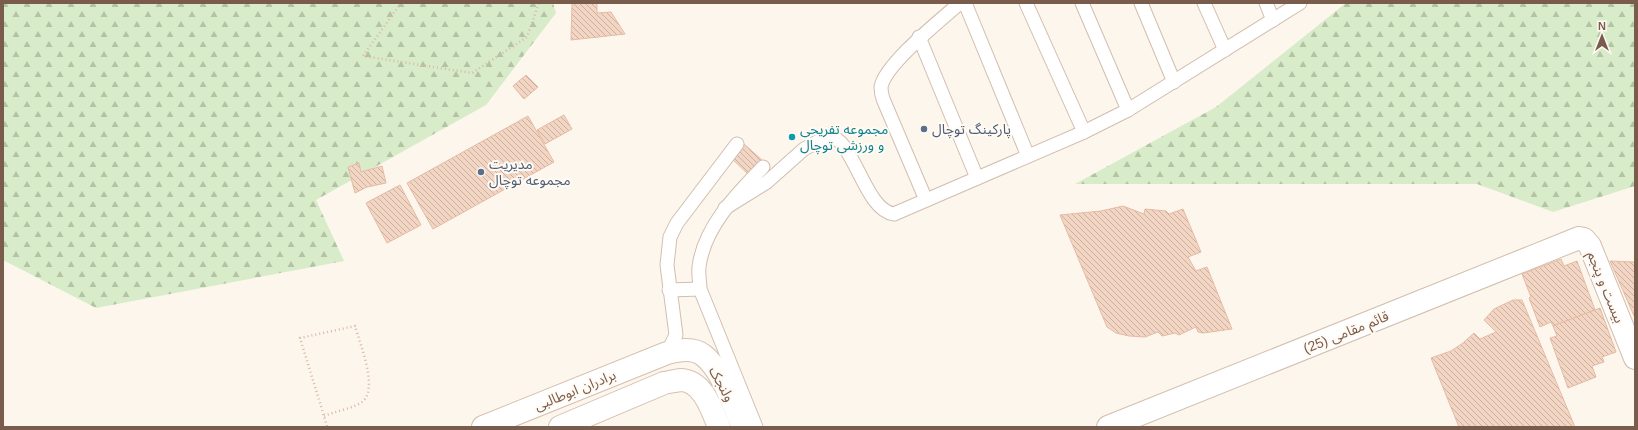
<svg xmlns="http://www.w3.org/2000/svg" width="1638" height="430" font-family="Helvetica,'Noto Sans Arabic',sans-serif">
<defs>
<pattern id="forest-firs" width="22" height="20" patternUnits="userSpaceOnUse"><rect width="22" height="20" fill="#d8ecc9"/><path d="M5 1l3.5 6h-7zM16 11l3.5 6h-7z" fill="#b4c2a5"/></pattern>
<pattern id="building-back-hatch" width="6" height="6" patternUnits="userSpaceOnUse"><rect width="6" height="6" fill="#f3d5c3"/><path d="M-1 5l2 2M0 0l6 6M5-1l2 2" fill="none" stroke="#cab0a1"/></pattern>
</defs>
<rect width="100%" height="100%" fill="#fdf6ec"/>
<g fill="url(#forest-firs)">
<polygon points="3,3 553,3 556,13 486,105 316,200 344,261 96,308 3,260"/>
<polygon points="1346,3 1635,3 1635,186 1553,212 1477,184 1075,184 1216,107"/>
</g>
<g fill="url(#building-back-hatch)" stroke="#e6bba3">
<polygon points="572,3 597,3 597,13 611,12 625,34 571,40"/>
<polygon points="526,75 538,87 524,99 513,86"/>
<polygon points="564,115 572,129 545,144 537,130"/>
<polygon points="528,116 554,162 433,229 407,183"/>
<polygon points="744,144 762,160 748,174 731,158"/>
<polygon points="359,163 361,172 382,166 386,183 367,187 355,193 348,167"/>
<polygon points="400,185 421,225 387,243 366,203"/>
<polygon points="1123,206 1144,214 1145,209 1166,211 1169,214 1183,209 1201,252 1188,257 1196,271 1207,267 1232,329 1203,333 1198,332 1196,327 1179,335 1175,333 1162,336 1158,332 1145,337 1129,336 1116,333 1107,327 1060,215 1101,211"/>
<polygon points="1561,259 1564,266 1577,261 1595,310 1553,326 1551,322 1540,327 1529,298 1531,297 1522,274"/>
<polygon points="1610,261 1635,262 1635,318"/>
<polygon points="1513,300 1522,300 1575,427 1459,427 1431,358 1451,351 1463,343 1474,333 1480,339 1496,332 1484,320 1494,309"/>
<polygon points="1600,308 1616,352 1602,357 1604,362 1592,366 1596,377 1568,388 1550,338 1557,336 1553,326"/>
</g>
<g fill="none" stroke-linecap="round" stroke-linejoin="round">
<defs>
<g id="service">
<polyline points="965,3 1028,156"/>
<polyline points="1026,3 1084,132"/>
<polyline points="1082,3 1128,110"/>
<polyline points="1141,3 1174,82"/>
<polyline points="1204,3 1225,50"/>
<polyline points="1266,3 1273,20"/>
<polyline points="919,37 977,178"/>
<path d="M926,200l-43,-101c-1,-3 -2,-8 -2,-12 4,-23 61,-68 79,-84"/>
<path d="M725,208l42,-26 37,-33 26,-14c3,2 7,4 10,7 17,16 29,69 54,72l190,-82 44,-22 172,-107"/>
<polyline points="669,290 700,289"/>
<polyline points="667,353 676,335 667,265 670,237 677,223 737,144"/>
<path d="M756,427l-56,-138c0,-7 -2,-15 -1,-22 5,-40 37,-72 64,-100"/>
</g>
<polyline id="tertiary" points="1108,427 1579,238 1584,239 1590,246 1635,358"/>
<g id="secondary">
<path d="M483,427l184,-74c11,-3 26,-6 36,2 19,14 30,50 40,72"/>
<path d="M560,427l104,-44c5,-1 11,-2 16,-3 23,0 32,30 39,47"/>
</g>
</defs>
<use href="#service" stroke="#d1beb0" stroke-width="15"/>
<use href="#tertiary" stroke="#d1beb0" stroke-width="24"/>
<use href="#secondary" stroke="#d6c0b0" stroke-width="24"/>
<g stroke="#d9b8a5" stroke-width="2.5" stroke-dasharray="1 3" stroke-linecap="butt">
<polyline points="401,3 363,56 472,73 527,37 539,3"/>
<path d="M324,416c9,-4 30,-8 38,-14 17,-13 -2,-58 -7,-76l-55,12 24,78 3,11"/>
</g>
<use href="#service" stroke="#fff" stroke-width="13"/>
<use href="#tertiary" stroke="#fff" stroke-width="22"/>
<use href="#secondary" stroke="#fff" stroke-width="22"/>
</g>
<g fill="#5c6f8a" stroke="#fffaf3" stroke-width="1.5">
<circle cx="924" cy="129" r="4"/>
<circle cx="481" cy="172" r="4"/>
</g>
<circle fill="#0f9aa8" stroke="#fffaf3" stroke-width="1.5" cx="792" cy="137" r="4"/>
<g text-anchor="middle" stroke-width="4" stroke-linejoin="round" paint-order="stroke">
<g font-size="14" fill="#0d838f" stroke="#fffaf3" text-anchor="start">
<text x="800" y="134">مجموعه تفریحی<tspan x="800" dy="16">و ورزشی توچال</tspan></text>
</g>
<g font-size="14" fill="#4e5e75" stroke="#fffaf3" text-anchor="start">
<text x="932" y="134">پارکینگ توچال</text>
<text x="489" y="169">مدیریت<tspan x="489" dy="16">مجموعه توچال</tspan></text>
</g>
<g font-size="14" fill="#7a5c4d" stroke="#fffaf3">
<text transform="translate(1606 287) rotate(68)" y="5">بیست و پنجم</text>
<text transform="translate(1346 332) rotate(-22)" y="5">قائم مقامی (25)</text>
<text transform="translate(722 384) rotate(61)" y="5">ولنجک</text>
<text transform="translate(575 390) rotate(-22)" y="5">برادران ابوطالبی</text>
</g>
</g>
<rect width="1638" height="430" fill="none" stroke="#7a5c4d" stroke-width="8"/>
<g transform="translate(1602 36)" stroke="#fffaf3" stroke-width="3" paint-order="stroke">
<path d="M0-3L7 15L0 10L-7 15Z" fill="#7a5c4d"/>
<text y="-6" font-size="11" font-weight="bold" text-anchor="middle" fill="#7a5c4d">N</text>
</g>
</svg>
